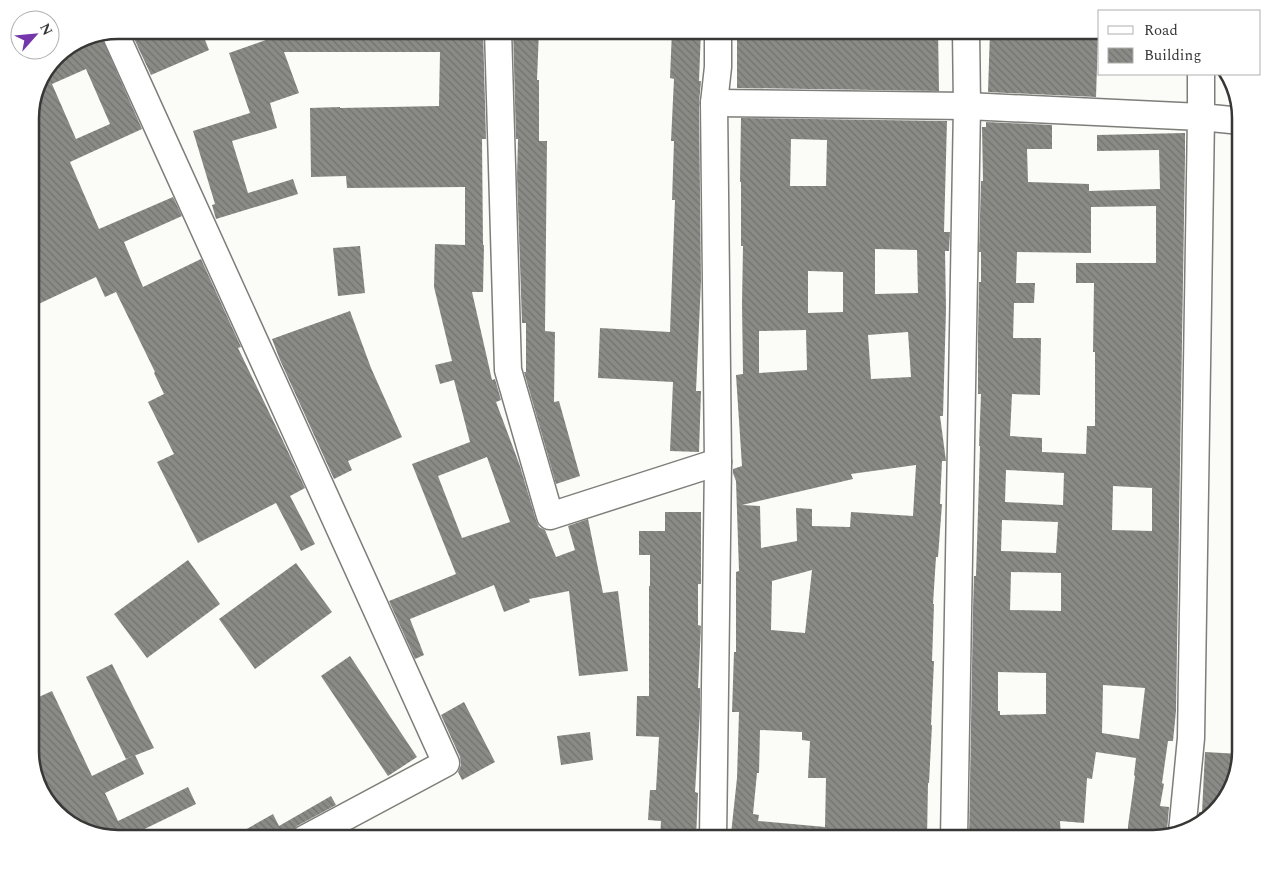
<svg xmlns="http://www.w3.org/2000/svg" width="1271" height="869" font-family="Spectral,serif">
<defs>
<pattern id="building-back-hatch" width="6" height="6" patternUnits="userSpaceOnUse" patternTransform="scale(1.25)"><rect width="6" height="6" fill="#8a8b86"/><path d="M-1 5l2 2M0 0l6 6M5-1l2 2" fill="none" stroke="#72726e"/></pattern>
</defs>
<rect width="100%" height="100%" fill="#fbfcf7"/>
<g fill="url(#building-back-hatch)" fill-rule="evenodd">
<polygon points="130,30 201,30 209,50 151,75"/>
<path d="M294,30h189l3,109h-4l1,106h1l-1,47h-11l20,88 3,-1 6,21 -5,2 24,64 16,54 3,7 6,3 11,27 19,-7 -7,-24 20,-7 15,74 15,-2 10,80 -49,5 -10,-85 -40,8 1,3 -26,10 -10,-27 -84,34 14,36 -9,4 -26,-58 67,-27 -44,-110 58,-22 -16,-62 -14,4 -5,-19 17,-4 -18,-74 1,-43 30,1v-58l-118,1 -1,-12 -35,1 -1,-69 30,-1v1l99,-2 1,-54h-156l15,41 -29,10 7,25 -45,13 16,52 45,-14 5,15 -82,25 -4,-14 3,-1 -22,-73 57,-18 -21,-60zM487,457l23,65 -48,16 -24,-62z"/>
<polygon points="513,30 539,30 537,80 539,80 539,141 547,141 545,331 555,332 554,402 559,401 580,476 556,484 524,372 526,372 526,323 522,323 517,176 518,139 516,139"/>
<polygon points="672,30 701,30 699,81 701,81 699,103 701,281 696,391 701,391 699,452 670,451 673,382 598,378 600,328 670,332 675,200 672,200 674,141 671,141 674,79 670,78"/>
<polygon points="848,30 938,30 939,91 737,88 737,32 848,32"/>
<polygon points="990,31 1098,36 1096,97 988,92"/>
<path d="M100,34l42,95 -72,33 29,67 74,-32 9,19 -58,26 19,45 58,-28 40,88 -3,1 45,93 22,47 -15,8 25,48 -14,7 -25,-48 -78,40 -41,-81 17,-8 -26,-52 16,-8 -10,-21 1,-1 -39,-80 -11,5 -9,-20 -66,31v-196l26,-56 29,-19zM86,69l24,55 -34,15 -24,-55z"/>
<path d="M741,118l206,3 -3,111h6l-1,19h-4l1,58 -3,107h-3l6,45h-4l-2,43h2l-4,53h-2l-3,47h1l-2,57h2l-3,64h1l-3,58h-1l-1,56h-144l-18,-2v2h-32v-5h-2l6,-56 2,-66h-7l2,-60h2v-80l3,-1 -3,-90 -3,-8v-4l9,-3 -6,-91 7,-1 -1,-70 1,-58h-2v-64h-1zM791,139l36,1 -1,46h-36zM875,249l42,1 1,43 -43,1zM808,271l35,1v40l-35,1zM806,330l1,40 -48,3v-42zM908,332l3,45 -40,2 -3,-44zM916,465l-3,51 -62,-4 -1,15 -38,-1v-17l-16,-1 1,33 -36,7 -1,-42 -18,-1 111,-26 -2,-5zM812,570l-7,63 -34,-3 1,-49zM760,730l42,2v8l8,1 -2,37h18l-1,49 -67,-6 1,-6 -6,-1 4,-41h2z"/>
<path d="M986,122l66,3v24h-25l1,33 61,2v7l71,-2 -1,-39 -62,1v-16l88,-2v25l-9,553 -3,30h-5l-6,42 2,1 -4,22 9,1 -2,24 1,5 -15,3h-25v-13l7,-50 -1,-1 2,-17 -40,-6 -4,27 -5,-1 -3,45 -24,-2 1,18h-92l4,-230 1,-33h2l4,-130h-1l2,-52h-3v-60l1,-52h2v-30h-2l2,-71h2l-1,-54h4zM1156,206v57h-80v20h18l-1,69h2v74h-8l-1,28 -44,-2v-14l-32,-2 2,-42 28,1 1,-57h-28l1,-35h20l1,-20h-19l1,-31 74,1v-46zM1006,470l58,3 -1,32 -58,-3zM1113,486l39,2v43l-40,-1zM1002,520l56,2 -2,31 -55,-2zM1011,572l50,1v38l-51,-1zM998,672l48,1v41l-46,1v-4h-2zM1103,685l42,3 -6,51 -37,-6z"/>
<polygon points="360,246 365,293 338,296 333,248"/>
<polygon points="350,311 371,368 402,437 348,461 352,470 334,479 280,360 272,339"/>
<polygon points="665,512 701,512 701,584 698,584 698,625 701,626 698,688 700,688 700,710 695,792 698,793 696,839 660,839 661,821 648,820 650,790 656,790 659,737 636,736 637,696 649,696 649,586 650,586 650,555 639,555 639,531 665,531"/>
<polygon points="188,560 220,604 147,658 114,614"/>
<polygon points="296,563 332,612 255,669 219,619"/>
<polygon points="350,656 417,757 388,776 321,676"/>
<polygon points="112,664 154,748 126,759 86,677"/>
<polygon points="52,691 92,776 135,755 144,774 105,793 118,821 188,787 196,804 126,838 127,839 118,839 69,824 42,795 30,757 30,701"/>
<polygon points="464,702 495,762 462,780 458,772 461,765 460,757 441,715"/>
<polygon points="590,732 593,760 561,765 557,736"/>
<polygon points="1205,752 1240,754 1226,800 1198,825 1199,812 1202,812"/>
<polygon points="331,796 336,805 297,826 292,831 289,838 288,839 229,839 273,814 279,826"/>
</g>
<g fill="none" stroke-linecap="round" stroke-linejoin="round">
<defs>
<g id="minor">
<polyline points="498,30 508,370 550,516 718,462"/>
<polyline points="114,31 446,763 304,839"/>
<polyline points="1201,74 1201,117 1241,121"/>
<polyline points="714,103 967,106 1201,117 1191,738 1182,832"/>
<polyline points="713,839 718,462 714,103 718,67 718,30"/>
<polyline points="954,839 967,106 966,30"/>
</g>
</defs>
<use href="#minor" stroke="#7d7d79" stroke-width="29"/>
<use href="#minor" stroke="#fff" stroke-width="26"/>
</g>
<path d="M0 0H1271V869H0ZM118 39H1153A79 79 0 0 1 1232 118V751A79 79 0 0 1 1153 830H118A79 79 0 0 1 39 751V118A79 79 0 0 1 118 39Z" fill="#fff" fill-rule="evenodd"/>
<path fill="none" stroke="#373735" stroke-width="2.5" d="M118 39H1153A79 79 0 0 1 1232 118V751A79 79 0 0 1 1153 830H118A79 79 0 0 1 39 751V118A79 79 0 0 1 118 39Z"/>
<rect x="1098" y="10" width="162" height="65" fill="#ffffff" stroke="#afafae"/>
<rect x="1108" y="26" width="25" height="8" fill="#ffffff" stroke="#afafae"/>
<text x="1144" y="35" font-size="15" fill="#373735">Road</text>
<rect x="1108" y="48" width="25" height="15" fill="url(#building-back-hatch)" stroke="#afafae"/>
<text x="1144" y="60" font-size="15" fill="#373735">Building</text>
<g transform="translate(35 35) rotate(63)"><circle r="24" fill="#ffffff" stroke="#afafae"/>
<path d="M0-4L9 19L0 12L-9 19Z" fill="#7536ab"/>
<text y="-8" font-size="14" font-weight="bold" text-anchor="middle" fill="#373735">N</text>
</g>
</svg>
